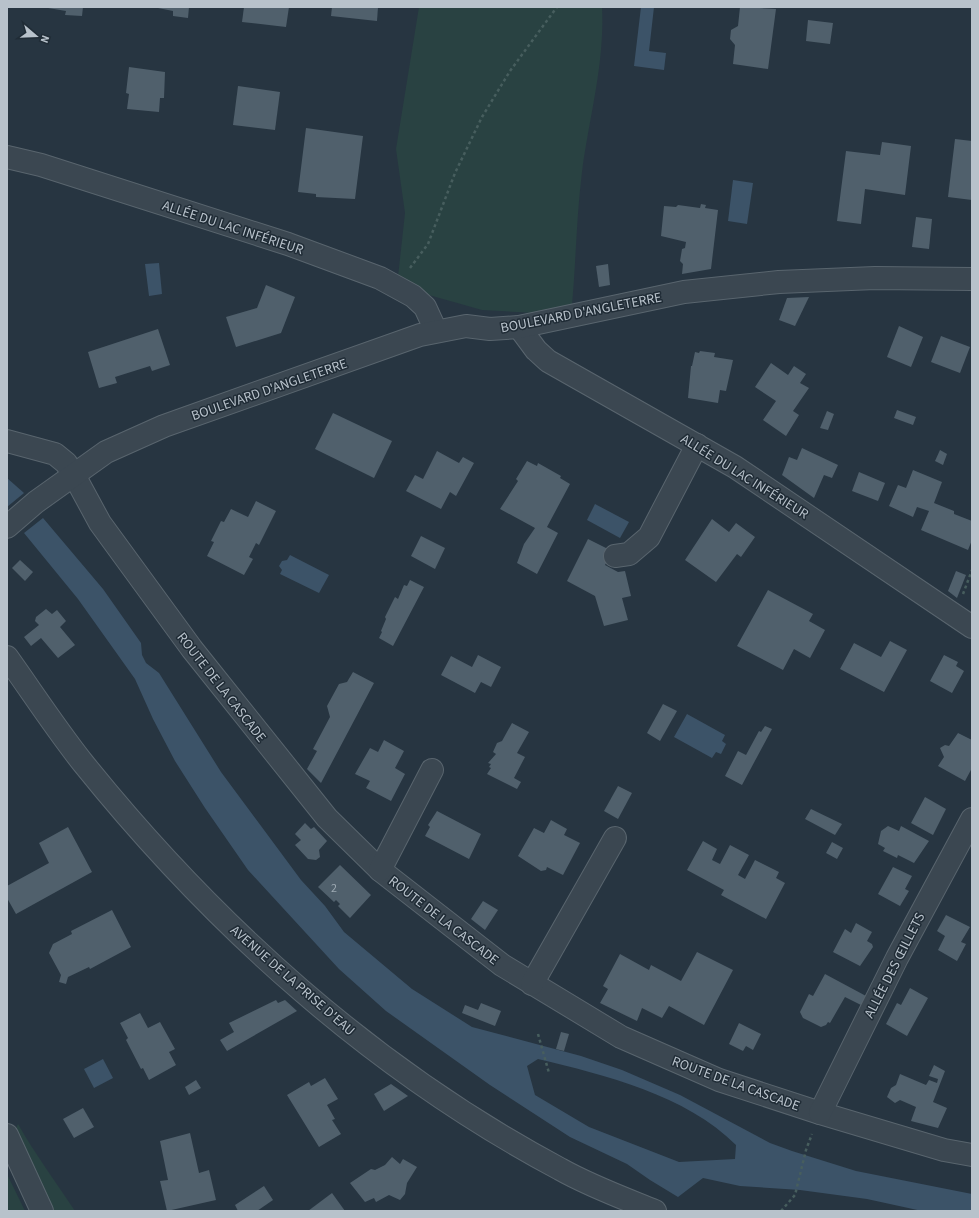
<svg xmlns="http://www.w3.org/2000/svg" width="979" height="1218" font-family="'Source Sans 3',sans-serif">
<rect width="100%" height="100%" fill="#273541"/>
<g fill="#294242">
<path d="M419,7h183c3,56 -13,111 -20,165 -6,48 -6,95 -11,143l-89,-5 -85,-24 8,-73 -9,-64z"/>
<path d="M18,1124c17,30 38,58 57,87h-22l-38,-80z"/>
<polygon points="7,1174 25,1211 7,1211"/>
</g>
<g fill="#3c5368" fill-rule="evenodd">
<polygon points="641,7 654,7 649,51 666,53 664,70 634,66"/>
<polygon points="733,180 753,183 747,224 728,221"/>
<polygon points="159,263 162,294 149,296 145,264"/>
<polygon points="7,478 24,493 7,507"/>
<polygon points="595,504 629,522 620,538 587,520"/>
<path d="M43,518l60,71 38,54 1,12 4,8 13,10 62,99 80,108 24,26 19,26 68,57 60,38 109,29 41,14 58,25 90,48 22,8 64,20 116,23v17h-50l-55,-12 -67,-9 -60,-4 -37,-8 -25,19 -28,-17 -23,-16 -57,-27 -80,-52 -104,-74 -47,-42 -91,-99 -43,-62 -30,-47 -22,-42 -18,-40 -57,-80 -54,-66zM538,1059c67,16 148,36 198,86l-1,14 -56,3 -90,-35 -54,-32 -8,-29z"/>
<polygon points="290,555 329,575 319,593 280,574 282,570 279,566 282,561 287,560"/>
<polygon points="687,714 725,735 722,741 726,744 721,754 716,752 712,758 674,737"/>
<polygon points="103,1059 113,1078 94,1088 84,1069"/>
</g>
<g fill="#50606c">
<polygon points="42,7 83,7 82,16 65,15 66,11"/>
<polygon points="153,7 189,7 188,18 173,16 173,11"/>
<polygon points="244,7 289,7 286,27 242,22"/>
<polygon points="332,7 378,7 377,21 331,16"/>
<polygon points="740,7 776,9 768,69 733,64 735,45 730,39 731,30 738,26"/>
<polygon points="808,20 833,23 830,44 806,41"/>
<polygon points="129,67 165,72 164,98 160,98 159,112 127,109 129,94 126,93"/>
<polygon points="238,86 280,92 275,130 233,125"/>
<polygon points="306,128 363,136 355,199 316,197 316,194 298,192"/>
<polygon points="955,139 972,141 972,200 948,197"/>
<polygon points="882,142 911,146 905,195 865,189 861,224 837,221 846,151 880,155"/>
<polygon points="701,204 706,205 705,208 718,210 711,269 682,274 683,264 680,261 682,249 685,248 686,242 661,236 664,206 676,207 678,205 700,208"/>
<polygon points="916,217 932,219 929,249 912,247"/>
<polygon points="608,264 610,285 599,287 596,266"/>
<polygon points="266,285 295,297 281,333 236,347 226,317 257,308"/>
<polygon points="809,297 795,326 779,320 787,298"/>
<polygon points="899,326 923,337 911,367 887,357"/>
<polygon points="158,329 170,365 152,371 150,366 115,377 117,383 99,388 88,352"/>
<polygon points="941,336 970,347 960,373 931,362"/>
<polygon points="700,351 715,353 714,357 733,360 726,391 720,390 718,403 688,398 691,366 692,366 695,352 699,353"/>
<polygon points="771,363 788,375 794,366 806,374 800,383 809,388 793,411 799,415 786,436 763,420 776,401 755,387"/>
<polygon points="897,410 916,417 913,425 894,418"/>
<polygon points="827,411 834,414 828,430 820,428"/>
<polygon points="333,413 392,441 374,478 315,449"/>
<polygon points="802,448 838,465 832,478 824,475 814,498 782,475 789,457 797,460"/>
<polygon points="940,450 947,454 943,465 935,461"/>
<polygon points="437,451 459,463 463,457 474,463 456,496 450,492 441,509 406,491 415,475 423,479"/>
<polygon points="527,461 537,466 538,463 561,476 560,478 570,484 547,527 558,533 537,574 517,563 524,544 535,528 500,509 518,481 516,479"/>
<polygon points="913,470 942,482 934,503 954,511 954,514 972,521 972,540 968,550 921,530 929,511 917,507 913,517 889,506 898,485 906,488"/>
<polygon points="859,472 885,483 878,501 852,491"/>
<polygon points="256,501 276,511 259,545 256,543 249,557 253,559 244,575 207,556 214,542 211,541 221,521 224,522 231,509 248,517"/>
<polygon points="712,519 729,532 736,523 755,537 741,557 737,554 716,582 685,560"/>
<polygon points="421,536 445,548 435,569 411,556"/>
<polygon points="588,539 612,551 605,565 618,572 625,571 631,596 622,598 628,620 604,626 595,596 567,581"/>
<polygon points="20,560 33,572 25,581 12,568"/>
<polygon points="956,571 966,575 957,598 948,591"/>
<polygon points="410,580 424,587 393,646 379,638 382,632 381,631 386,619 385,617 395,597 398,599 404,585 407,586"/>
<polygon points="768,590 813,614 809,621 825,630 810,658 794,649 783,670 737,646"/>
<polygon points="46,609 52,614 57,610 66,621 60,627 75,645 58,658 41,638 31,646 24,637 39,625 35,621 36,617"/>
<polygon points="890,641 907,650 884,692 840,669 854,643 881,657"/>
<polygon points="478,655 501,667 491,687 481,682 475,693 441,675 451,656 472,667"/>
<polygon points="944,655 958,662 956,666 964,671 952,693 930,681"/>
<polygon points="353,672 374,683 321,783 307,769 317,751 313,749 330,717 327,706 339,684 347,682"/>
<polygon points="663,704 677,711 660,741 647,733"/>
<polygon points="512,723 529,732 517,753 525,757 514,778 521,782 517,789 487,774 491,768 489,767 491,764 488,763 496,754 493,752 497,743 502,741"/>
<polygon points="765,726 772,729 742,785 725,776 738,751 746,755 759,731 761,732"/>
<polygon points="958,733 972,740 972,768 965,781 938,766 944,757 940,748 945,745 949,746"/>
<polygon points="384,740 404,751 395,768 405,774 391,801 366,788 370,781 355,774 370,748 378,752"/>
<polygon points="618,786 632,793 618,819 604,811"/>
<polygon points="925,797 946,809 933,835 911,823"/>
<polygon points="811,809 842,824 835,835 805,819"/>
<polygon points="437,811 481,834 469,859 425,836 430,827 428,825"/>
<polygon points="551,820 567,829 564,835 580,843 563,875 547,867 546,870 541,871 518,856 534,828 544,833"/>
<polygon points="305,823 311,829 314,827 327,841 319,850 320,857 316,860 308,859 295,845 301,840 295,834"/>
<polygon points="888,826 899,831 901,826 929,841 914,863 898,855 897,858 883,851 885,848 878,844 881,831"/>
<polygon points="68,827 92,872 16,914 7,898 7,886 49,863 39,843"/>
<polygon points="703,841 717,849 712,860 720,864 730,845 749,855 738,875 745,879 755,860 779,872 776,878 785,883 766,919 721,895 724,890 687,870"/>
<polygon points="832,842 843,848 837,859 826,853"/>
<polygon points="340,865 371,895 350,918 338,906 340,904 336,900 334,902 318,887"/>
<polygon points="893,867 912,876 905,889 909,891 900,906 878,894"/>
<polygon points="483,901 498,910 485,930 471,919"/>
<polygon points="112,910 131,947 90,969 89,967 68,977 66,984 59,982 61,975 49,953 53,944 72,934 71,931"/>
<polygon points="946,915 970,927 961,942 966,944 957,961 938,950 945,936 937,931"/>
<polygon points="856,923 872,932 867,941 872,944 873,947 860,966 833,952 845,929 851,933"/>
<polygon points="697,952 733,970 704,1025 669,1006 662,1018 642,1008 637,1021 600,1003 608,989 603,986 620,954 649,970 651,965 681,981"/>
<polygon points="825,974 866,996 861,1005 845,997 830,1023 828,1022 826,1025 821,1027 803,1018 800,1012 809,994 813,996"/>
<polygon points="910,988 928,998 907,1036 886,1024 897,1003 901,1005"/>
<polygon points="276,1000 278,1003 285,1000 297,1011 227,1051 220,1040 234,1032 229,1023"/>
<polygon points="481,1003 501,1011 495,1026 462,1013 465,1005 478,1010"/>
<polygon points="140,1013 148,1028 160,1022 175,1049 169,1052 176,1065 149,1080 143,1068 141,1069 126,1040 128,1038 120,1023"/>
<polygon points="739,1023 761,1034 753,1050 746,1046 743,1051 729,1044"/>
<polygon points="561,1032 569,1034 564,1051 556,1049"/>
<polygon points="934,1065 945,1071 933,1102 947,1108 938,1128 911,1121 916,1107 900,1100 895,1103 887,1097 891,1088 896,1085 900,1074 926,1085 929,1080 937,1083 938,1079 929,1076"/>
<polygon points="325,1078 338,1099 327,1105 335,1119 332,1120 341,1134 319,1147 287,1095 309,1082 311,1086"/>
<polygon points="196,1080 201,1088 189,1095 185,1087"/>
<polygon points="391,1084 408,1096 384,1111 374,1094"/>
<polygon points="83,1108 94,1127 74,1138 63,1119"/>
<polygon points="190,1133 199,1173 209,1170 216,1200 167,1211 160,1181 168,1180 160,1141"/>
<polygon points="392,1157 400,1164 403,1159 417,1167 407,1183 405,1194 400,1200 389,1195 376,1202 374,1198 365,1202 350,1183 371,1169 375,1170 385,1165"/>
<polygon points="264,1186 273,1200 257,1211 238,1211 235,1205"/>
<polygon points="332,1193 345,1211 308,1211"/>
</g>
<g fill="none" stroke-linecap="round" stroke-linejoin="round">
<defs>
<g id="minor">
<polyline points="7,157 41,165 288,244 380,278 413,296 425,307 436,331"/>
<polyline points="519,327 536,350 548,361 735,467 972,627"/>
<polyline points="7,441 55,454 66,463 74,475 100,523 192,649 327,818 380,870 502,965 621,1037 719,1080 820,1113 944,1150 972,1155"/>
<polyline points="7,527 36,502 106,452 164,426 420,335 466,326 490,329 519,327 684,292 779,282 875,278 972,279"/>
<polyline points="615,556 629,554 649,537 697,445"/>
<path d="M7,657c25,35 49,72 76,106 131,163 291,307 477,406 30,17 63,29 95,42"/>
<polyline points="380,870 432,770"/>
<polyline points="532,984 615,838"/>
<polyline points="820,1113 897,958 972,819"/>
<polyline points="7,1135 42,1211"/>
</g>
</defs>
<use href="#minor" stroke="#59656e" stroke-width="24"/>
<g stroke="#475e5e" stroke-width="2.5" stroke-dasharray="3 3" stroke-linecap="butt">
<polyline points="410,268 428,244 455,173 482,117 510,71 557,7"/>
<polyline points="963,594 972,570"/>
<polyline points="538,1034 549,1073"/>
<polyline points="781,1211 795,1195 806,1150 812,1134"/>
</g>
<use href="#minor" stroke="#3b4751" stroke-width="22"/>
</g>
<g text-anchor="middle" stroke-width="3" stroke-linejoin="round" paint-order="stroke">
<g font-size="12" fill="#9eaab3">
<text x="334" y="892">2</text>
</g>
<g font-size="14" fill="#b8c2cb" stroke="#202c36">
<text transform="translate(233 227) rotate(18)" y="5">ALLÉE DU LAC INFÉRIEUR</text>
<text transform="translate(581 312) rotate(-11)" y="5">BOULEVARD D'ANGLETERRE</text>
<text transform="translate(269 389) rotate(-19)" y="5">BOULEVARD D'ANGLETERRE</text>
<text transform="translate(745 476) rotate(32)" y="5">ALLÉE DU LAC INFÉRIEUR</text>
<text transform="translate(222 687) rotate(52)" y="5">ROUTE DE LA CASCADE</text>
<text transform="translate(444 920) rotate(38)" y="5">ROUTE DE LA CASCADE</text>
<text transform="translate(894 965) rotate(-63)" y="5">ALLÉE DES ŒILLETS</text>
<text transform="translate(293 980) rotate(41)" y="5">AVENUE DE LA PRISE D'EAU</text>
<text transform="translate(736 1083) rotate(20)" y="5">ROUTE DE LA CASCADE</text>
</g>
</g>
<rect width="979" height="1218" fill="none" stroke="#b8c2cb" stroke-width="16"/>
<g transform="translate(36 36) rotate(109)" stroke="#202c36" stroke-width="3" paint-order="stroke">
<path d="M0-3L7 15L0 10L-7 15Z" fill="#b8c2cb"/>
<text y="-6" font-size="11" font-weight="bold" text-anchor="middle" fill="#b8c2cb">N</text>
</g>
</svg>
